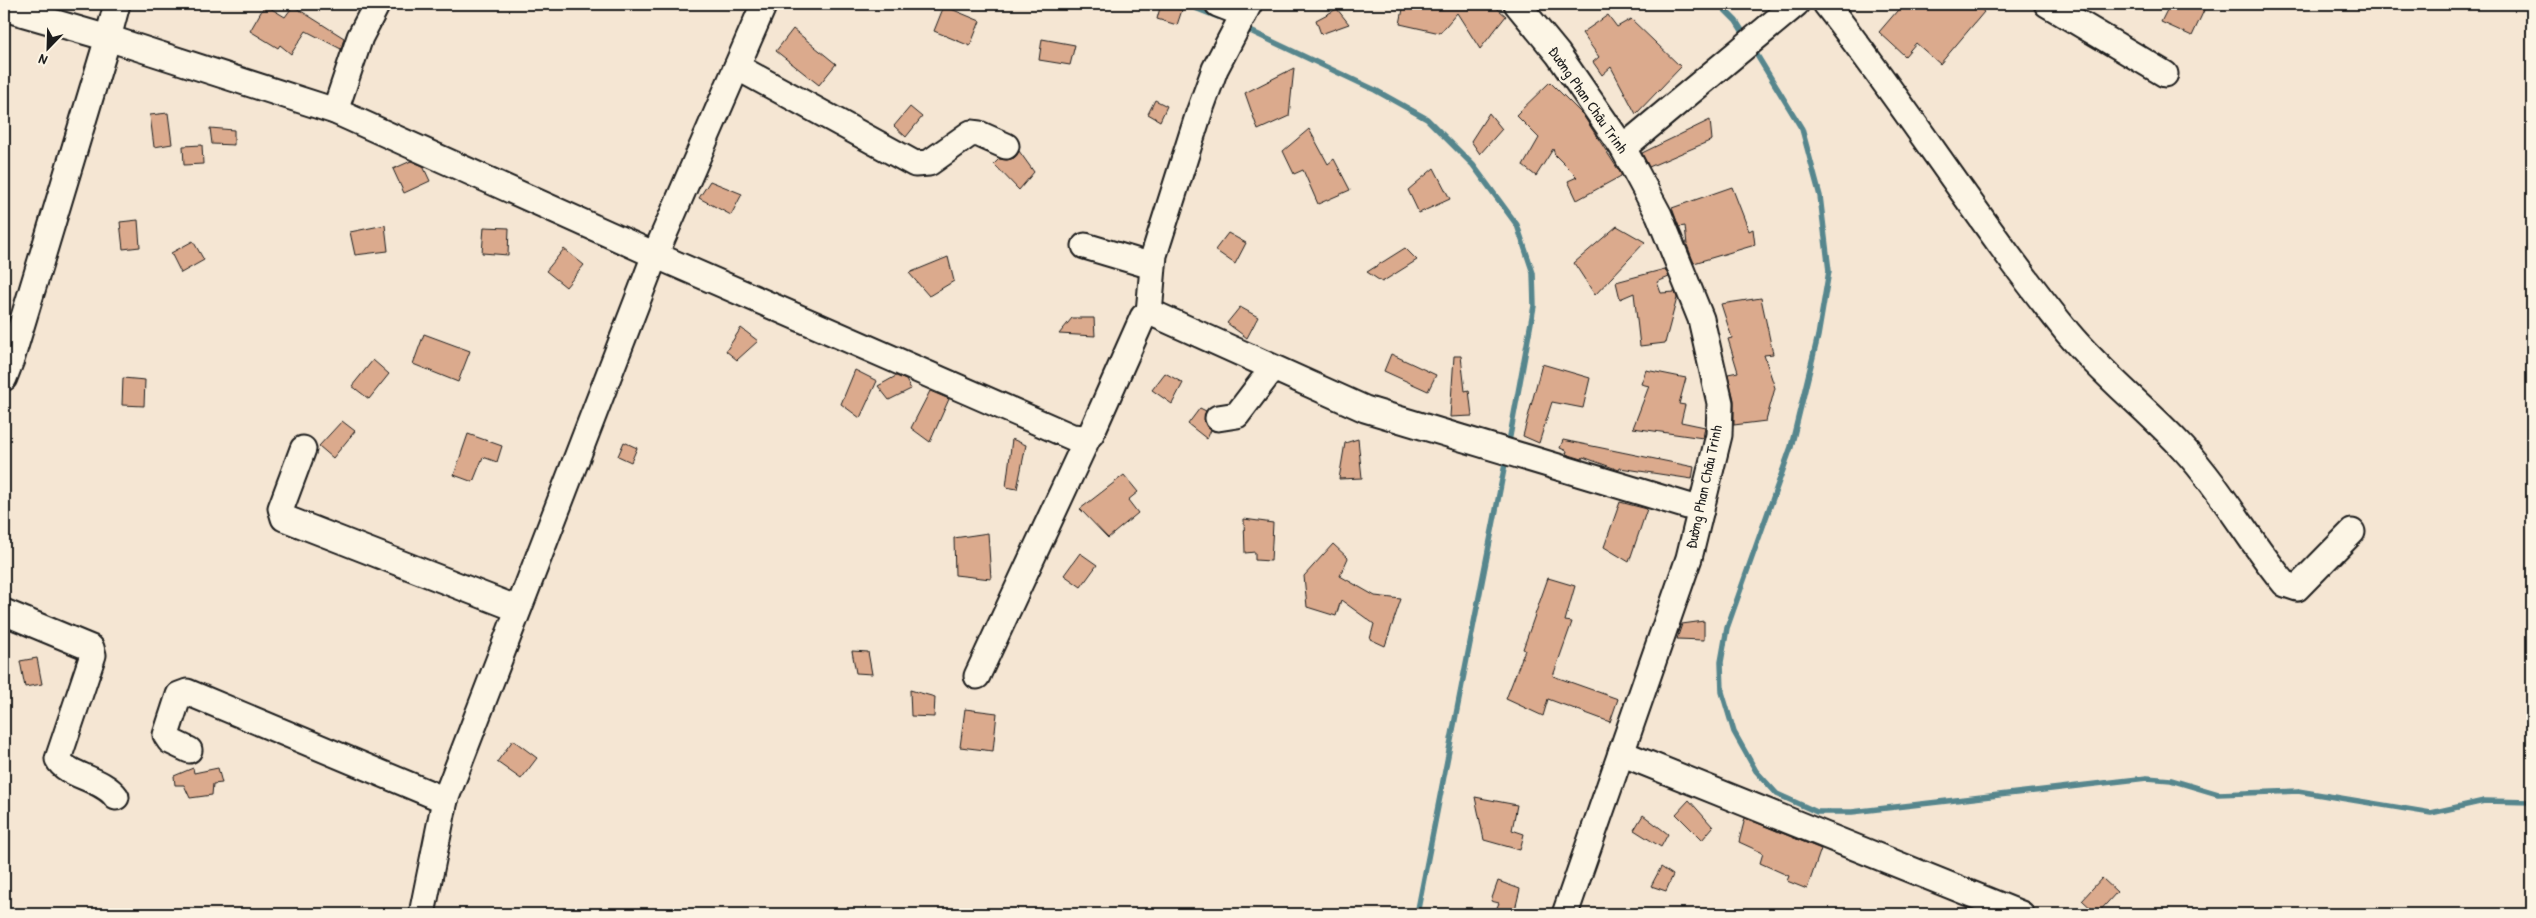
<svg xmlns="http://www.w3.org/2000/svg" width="2536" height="918" font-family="'Patrick Hand',sans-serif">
<rect width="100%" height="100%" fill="#f5e6d3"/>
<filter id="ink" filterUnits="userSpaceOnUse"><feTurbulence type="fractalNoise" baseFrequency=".02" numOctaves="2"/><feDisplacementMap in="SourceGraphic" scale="10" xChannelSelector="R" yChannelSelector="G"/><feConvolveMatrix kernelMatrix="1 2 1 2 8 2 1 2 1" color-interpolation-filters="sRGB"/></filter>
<g filter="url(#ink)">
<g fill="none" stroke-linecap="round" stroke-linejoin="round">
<g stroke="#56868d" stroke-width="5.5">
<polyline points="1185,4 1218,17"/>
<polyline points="1719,4 1736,21 1746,37"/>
<polyline points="1242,27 1375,90 1427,119 1473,165 1517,225 1533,273 1534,306 1508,447"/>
<polyline points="1752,47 1802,129 1820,196 1829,271 1818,336 1791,447 1727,628 1721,662 1722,692 1734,732 1756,771 1777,794 1817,812 1852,812 2147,778 2171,780 2218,794 2298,791 2431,813 2484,801 2532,802"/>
<polyline points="1417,914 1506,459"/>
</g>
</g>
<g fill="#dbaa8d" stroke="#1c1c1c">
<polygon points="1161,4 1182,10 1177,25 1157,19"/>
<polygon points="1404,4 1492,4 1506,16 1480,49 1457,13 1440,33 1400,24"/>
<polygon points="1903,4 1975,4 1984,12 1940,64 1916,43 1905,56 1879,32"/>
<polygon points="2170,4 2207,4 2192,36 2161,22"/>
<polygon points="265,5 285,17 293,6 344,38 341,49 306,31 291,54 280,45 278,48 250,31"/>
<polygon points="944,6 980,21 970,46 934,31"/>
<polygon points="1337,9 1349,24 1321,34 1316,20"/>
<polygon points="1608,15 1617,27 1631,19 1681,67 1636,114 1611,67 1602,75 1593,62 1599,57 1582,33"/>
<polygon points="793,29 836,64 819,85 776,51"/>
<polygon points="1042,39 1075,45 1070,65 1039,60"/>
<polygon points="1294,68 1289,116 1258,130 1245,93"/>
<polygon points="1550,82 1583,115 1621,174 1621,176 1577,200 1568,181 1577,177 1555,155 1553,149 1536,176 1523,166 1539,138 1516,115"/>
<polygon points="1155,100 1167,106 1160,121 1148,114"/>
<polygon points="910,107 922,117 906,137 894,126"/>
<polygon points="168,113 172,144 154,147 150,115"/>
<polygon points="1489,113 1502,129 1480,154 1471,141"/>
<polygon points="1710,120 1712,140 1649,167 1642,153"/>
<polygon points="210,128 234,130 234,145 212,144"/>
<polygon points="1309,129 1328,164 1334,159 1350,190 1318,204 1303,170 1294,174 1283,151"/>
<polygon points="202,145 203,164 184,165 183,146"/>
<polygon points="1019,151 1034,172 1019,190 994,164 999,159 1007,160 1014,158"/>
<polygon points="411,161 423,166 430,181 404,193 393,169"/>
<polygon points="1434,168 1450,199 1419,213 1408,190"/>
<polygon points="710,181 742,194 731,215 699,198"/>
<polygon points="1732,187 1749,231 1753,229 1755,245 1694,263 1687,245 1685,226 1679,227 1672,208"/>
<polygon points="138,220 140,247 123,249 120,222"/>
<polygon points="385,225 388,251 355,255 350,232"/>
<polygon points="1617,226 1645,242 1595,295 1574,263"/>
<polygon points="484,227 509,228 508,255 482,253"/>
<polygon points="1228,233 1246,243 1235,264 1215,250"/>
<polygon points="193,241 204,260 181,273 171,253"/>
<polygon points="1405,248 1417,260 1382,282 1367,272"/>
<polygon points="564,249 584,265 566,287 546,271"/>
<polygon points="948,257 954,281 929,296 909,273"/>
<polygon points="1665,269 1669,277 1657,282 1661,293 1675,292 1677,298 1665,343 1640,346 1634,293 1620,299 1616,282"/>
<polygon points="1761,298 1773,354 1764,355 1775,388 1766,421 1734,425 1734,400 1728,374 1738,372 1728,339 1732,338 1721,304"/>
<polygon points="1240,307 1258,317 1247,338 1227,323"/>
<polygon points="1072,318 1094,318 1095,336 1059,334"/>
<polygon points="741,328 758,341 737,360 726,351"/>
<polygon points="424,334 470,351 458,382 413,364"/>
<polygon points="1391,354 1436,375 1428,391 1384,371"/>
<polygon points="1454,356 1461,356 1465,391 1469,390 1472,416 1450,417"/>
<polygon points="373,360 389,374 369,399 352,386"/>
<polygon points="1542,364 1590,378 1583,408 1552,402 1539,443 1523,436"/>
<polygon points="855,370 877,381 860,418 841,404"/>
<polygon points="1646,370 1686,378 1679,404 1685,405 1681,422 1705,427 1703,438 1633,428 1649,386 1641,384"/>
<polygon points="1165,373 1183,383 1172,404 1152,390"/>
<polygon points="896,376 906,380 911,389 889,400 878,386"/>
<polygon points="123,378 145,380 144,406 122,405"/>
<polygon points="930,391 949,399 930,442 911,428"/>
<polygon points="1200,408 1206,411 1204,421 1211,430 1207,439 1188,424"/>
<polygon points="342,421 355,431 333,458 319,446"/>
<polygon points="468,434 502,446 497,462 483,457 473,482 454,475"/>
<polygon points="1012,439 1026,445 1017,489 1006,487"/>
<polygon points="1358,439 1362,478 1339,479 1345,443"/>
<polygon points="1563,440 1694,467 1692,479 1620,468 1619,470 1583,457 1582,459 1566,454 1567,451 1560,448"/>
<polygon points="624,442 637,448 631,462 618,456"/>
<polygon points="1124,475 1138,492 1128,500 1138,513 1108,538 1080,509"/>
<polygon points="1620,502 1647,509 1629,562 1604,547"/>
<polygon points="1244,519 1273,523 1271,561 1255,560 1255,552 1245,553"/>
<polygon points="988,533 991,579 955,575 954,538"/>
<polygon points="1333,544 1348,558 1340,576 1375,596 1401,599 1385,646 1370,639 1374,624 1341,600 1336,616 1307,607 1304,576"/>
<polygon points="1080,553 1097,565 1081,587 1064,575"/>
<polygon points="1548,578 1575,586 1565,621 1572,622 1553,676 1618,699 1610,722 1548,699 1543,716 1506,699 1525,650 1523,649"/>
<polygon points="1704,621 1704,640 1677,639 1682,624"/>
<polygon points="852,651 868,652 872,674 856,673"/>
<polygon points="37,658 42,684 25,687 20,661"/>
<polygon points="910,690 935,697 934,717 911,716"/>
<polygon points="965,709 997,713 993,751 960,747"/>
<polygon points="513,740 537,758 521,779 497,762"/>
<polygon points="193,768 194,773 218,768 222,783 213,784 212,795 190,798 184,785 175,785 174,776"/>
<polygon points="1475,797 1517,805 1512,830 1524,834 1520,850 1484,840"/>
<polygon points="1689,800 1713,827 1702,840 1676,814"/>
<polygon points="1643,815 1668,834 1661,847 1634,830"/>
<polygon points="1745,818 1821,849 1807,889 1787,881 1789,876 1760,863 1763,853 1739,842"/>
<polygon points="1661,867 1673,875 1666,891 1651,886"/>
<polygon points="2102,878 2117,892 2097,914 2082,900"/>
<polygon points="1498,881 1520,889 1514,914 1494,914 1499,903 1491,901"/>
</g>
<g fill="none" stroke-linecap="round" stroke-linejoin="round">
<defs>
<g id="minor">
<polyline points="1218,4 1244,14"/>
<polyline points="1517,4 1558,54 1623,148 1659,215 1701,319 1720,403 1719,435 1689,558 1565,914"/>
<path d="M1826,4c84,107 156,223 242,329 35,42 78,75 115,115 39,42 66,93 102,136l12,4 55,-56"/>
<polyline points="2047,4 2165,74"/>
<polyline points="4,8 108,38 335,111 655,255 1072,437 1085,438 1091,434 1143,317 1152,313 1365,409 1701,510"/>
<polyline points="737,67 915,164 929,163 971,133 979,134 1006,146"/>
<polyline points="335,111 360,37 377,4"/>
<polyline points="1623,148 1796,4"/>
<polyline points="1085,246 1152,266"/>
<polyline points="1149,313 1154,255 1199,113 1215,69 1249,4"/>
<polyline points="4,378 11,360 108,38 117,4"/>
<polyline points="1218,418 1237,415 1272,369"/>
<polyline points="303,449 281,508 284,518 518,609"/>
<path d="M4,612l87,36 2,7 -35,104c8,17 45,19 58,38"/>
<polyline points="977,676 1088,437"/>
<polyline points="189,750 170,741 166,735 179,695 187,692 445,800"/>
<polyline points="1621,753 2021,914"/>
<polyline points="422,914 445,800 655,255 764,4"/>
</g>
</defs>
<use href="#minor" stroke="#1c1c1c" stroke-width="29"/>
<use href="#minor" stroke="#fcf5e5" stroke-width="25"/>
</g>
</g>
<g text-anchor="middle" stroke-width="4.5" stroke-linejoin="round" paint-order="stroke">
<g font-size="15" fill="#1c1c1c" stroke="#fcf5e5">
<text transform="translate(1588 100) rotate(55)" y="5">Đường Phan Châu Trinh</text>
<text transform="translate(1704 487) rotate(-78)" y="5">Đường Phan Châu Trinh</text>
</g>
</g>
<rect width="2536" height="918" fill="none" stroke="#fcf5e5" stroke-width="20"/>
<rect x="10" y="10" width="2516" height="898" fill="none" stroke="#1c1c1c" stroke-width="2" filter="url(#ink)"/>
<g transform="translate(48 48) rotate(203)" stroke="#fcf5e5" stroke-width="4" paint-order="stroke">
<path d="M0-4L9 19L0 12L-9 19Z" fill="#1c1c1c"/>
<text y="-8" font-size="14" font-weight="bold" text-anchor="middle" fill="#1c1c1c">N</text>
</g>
</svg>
